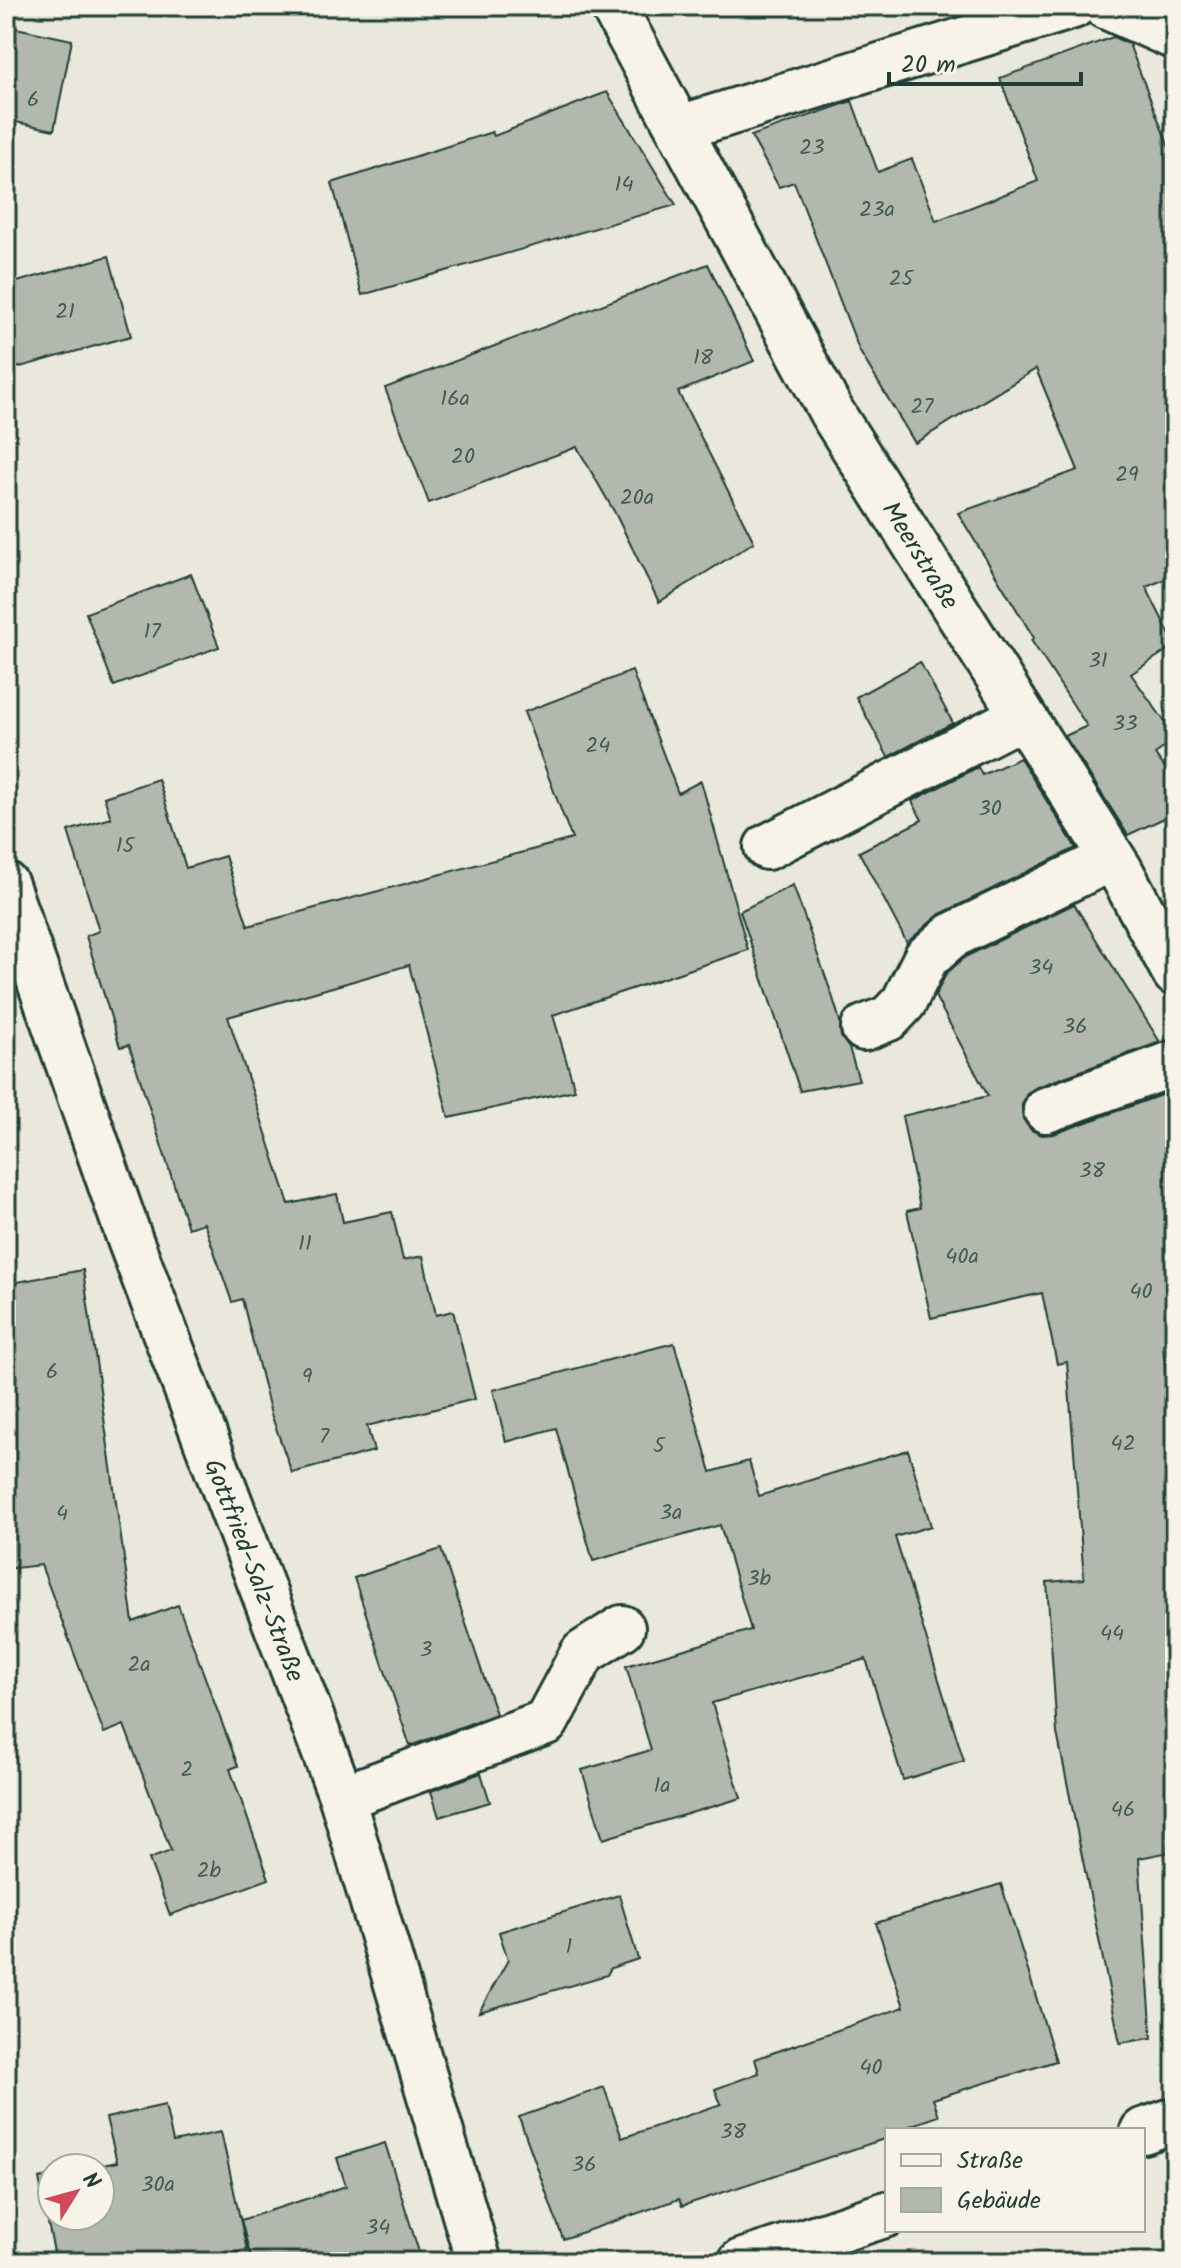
<svg xmlns="http://www.w3.org/2000/svg" width="1181" height="2268" font-family="Kalam,sans-serif">
<rect width="100%" height="100%" fill="#eae8dd"/>
<filter id="ink" filterUnits="userSpaceOnUse"><feTurbulence type="fractalNoise" baseFrequency=".0125" numOctaves="2"/><feDisplacementMap in="SourceGraphic" scale="16" xChannelSelector="R" yChannelSelector="G"/><feConvolveMatrix kernelMatrix="1 2 1 2 8 2 1 2 1" color-interpolation-filters="sRGB"/></filter>
<g filter="url(#ink)">
<g fill="#b2b8ae" stroke="#1f3d34" stroke-width="2">
<polygon points="16,28 72,40 54,130 6,120 6,76"/>
<polygon points="1113,37 1129,44 1175,163 1175,575 1146,587 1175,645 1131,674 1175,736 1175,740 1155,754 1175,782 1175,813 1128,835 1065,736 1087,726 1031,640 1034,638 958,513 1078,470 1036,369 915,443 860,352 794,182 779,187 751,136 852,101 878,172 912,159 936,221 1038,181 1000,78"/>
<polygon points="607,92 676,205 362,295 332,183 492,132 494,136"/>
<polygon points="109,256 131,336 6,371 6,285"/>
<polygon points="708,264 754,361 678,392 754,542 659,602 615,513 577,447 429,503 385,388"/>
<polygon points="191,574 219,647 114,686 86,613"/>
<polygon points="920,662 953,723 888,757 856,697"/>
<polygon points="632,671 678,793 701,781 748,950 553,1015 575,1090 449,1118 409,965 228,1017 289,1204 337,1194 343,1222 392,1212 403,1260 423,1256 436,1315 453,1311 475,1399 367,1426 374,1451 292,1473 271,1414 242,1299 232,1302 204,1223 188,1228 129,1045 120,1047 86,936 99,931 68,831 111,818 104,797 158,779 186,868 225,856 248,926 572,839 524,712"/>
<polygon points="1020,758 1076,848 940,914 907,943 859,852 922,820 912,801 978,767 982,775"/>
<polygon points="793,885 832,995 840,1021 841,1037 849,1048 859,1080 800,1091 740,911"/>
<polygon points="1074,904 1160,1042 1037,1087 1027,1093 1022,1105 1023,1119 1031,1130 1042,1135 1054,1134 1175,1090 1175,1341 1163,1344 1175,1480 1175,1851 1139,1858 1152,2038 1120,2043 1057,1733 1047,1582 1084,1579 1067,1362 1057,1364 1042,1293 931,1318 907,1211 920,1208 902,1116 988,1096 935,996 946,974 965,957"/>
<polygon points="83,1270 133,1622 178,1605 238,1766 230,1769 269,1879 170,1915 149,1859 171,1851 124,1725 104,1733 41,1565 6,1569 6,1284"/>
<polygon points="674,1343 711,1472 749,1461 759,1496 908,1450 931,1526 895,1537 964,1761 903,1780 866,1659 712,1703 741,1798 603,1839 582,1770 651,1750 626,1666 751,1630 720,1525 593,1561 556,1428 506,1442 493,1390"/>
<polygon points="441,1549 496,1714 410,1746 354,1578"/>
<polygon points="481,1773 490,1802 439,1817 431,1791"/>
<polygon points="1001,1884 1056,2061 933,2099 939,2116 907,2127 909,2130 887,2130 887,2138 682,2206 679,2199 563,2239 519,2117 604,2087 622,2138 721,2104 715,2089 759,2073 755,2059 904,2007 876,1923"/>
<polygon points="619,1895 638,1959 611,1968 607,1975 479,2012 508,1960 499,1932"/>
<polygon points="165,2105 173,2142 221,2132 247,2250 188,2262 56,2262 39,2179 52,2176 52,2216 100,2216 100,2168 89,2168 117,2162 106,2118"/>
<polygon points="385,2143 422,2262 252,2262 241,2220 346,2186 337,2158"/>
</g>
<g fill="none" stroke-linecap="round" stroke-linejoin="round">
<defs>
<g id="minor">
<polyline points="613,6 832,413 1120,870 1175,973"/>
<polyline points="1105,6 1175,37"/>
<polyline points="680,128 1073,6"/>
<polyline points="767,847 1022,716"/>
<polyline points="6,885 130,1240 342,1798 479,2262"/>
<polyline points="864,1028 889,1018 904,1002 926,958 951,936 1112,858"/>
<polyline points="1046,1110 1175,1063"/>
<polyline points="342,1798 546,1722 583,1653 622,1628"/>
<polyline points="1143,2131 1175,2120"/>
<polyline points="741,2262 887,2214"/>
</g>
</defs>
<use href="#minor" stroke="#1f3d34" stroke-width="50"/>
<use href="#minor" stroke="#f7f3e8" stroke-width="44"/>
</g>
</g>
<g text-anchor="middle" stroke-width="6" stroke-linejoin="round" paint-order="stroke">
<g font-size="22" fill="#445c52">
<text x="33" y="106">6</text>
<text x="812" y="154">23</text>
<text x="624" y="191">14</text>
<text x="877" y="216">23a</text>
<text x="901" y="285">25</text>
<text x="65" y="318">21</text>
<text x="703" y="364">18</text>
<text x="455" y="405">16a</text>
<text x="922" y="413">27</text>
<text x="463" y="463">20</text>
<text x="1127" y="481">29</text>
<text x="637" y="504">20a</text>
<text x="152" y="638">17</text>
<text x="1098" y="667">31</text>
<text x="1125" y="730">33</text>
<text x="598" y="752">24</text>
<text x="990" y="815">30</text>
<text x="125" y="852">15</text>
<text x="1041" y="974">34</text>
<text x="1075" y="1033">36</text>
<text x="1092" y="1177">38</text>
<text x="305" y="1250">11</text>
<text x="962" y="1263">40a</text>
<text x="1141" y="1298">40</text>
<text x="52" y="1378">6</text>
<text x="307" y="1383">9</text>
<text x="324" y="1443">7</text>
<text x="1123" y="1450">42</text>
<text x="659" y="1452">5</text>
<text x="671" y="1519">3a</text>
<text x="62" y="1520">4</text>
<text x="759" y="1585">3b</text>
<text x="1112" y="1640">44</text>
<text x="426" y="1656">3</text>
<text x="139" y="1671">2a</text>
<text x="187" y="1776">2</text>
<text x="662" y="1792">1a</text>
<text x="1123" y="1816">46</text>
<text x="209" y="1877">2b</text>
<text x="569" y="1953">1</text>
<text x="871" y="2074">40</text>
<text x="733" y="2138">38</text>
<text x="584" y="2171">36</text>
<text x="158" y="2191">30a</text>
<text x="378" y="2234">34</text>
</g>
<g font-size="26" fill="#1f3d34" stroke="#f7f3e8">
<text transform="translate(921 555) rotate(58)" y="9">Meerstraße</text>
<text transform="translate(255 1570) rotate(69)" y="9">Gottfried-Salz-Straße</text>
</g>
</g>
<rect width="1181" height="2268" fill="none" stroke="#f7f3e8" stroke-width="32"/>
<rect x="16" y="16" width="1149" height="2236" fill="none" stroke="#1f3d34" stroke-width="3" filter="url(#ink)"/>
<rect x="885" y="2128" width="260" height="104" fill="#f7f3e8" stroke="#a1aaa0" stroke-width="2"/>
<rect x="901" y="2154" width="40" height="12" fill="#f7f3e8" stroke="#a1aaa0" stroke-width="2"/>
<text x="957" y="2168" font-size="24" fill="#1f3d34">Straße</text>
<rect x="901" y="2188" width="40" height="24" fill="#b2b8ae" stroke="#a1aaa0" stroke-width="2"/>
<text x="957" y="2208" font-size="24" fill="#1f3d34">Gebäude</text>
<g transform="translate(76 2192) rotate(53)"><circle r="38" fill="#f7f3e8" stroke="#a1aaa0" stroke-width="2"/>
<path d="M0-6L14 30L0 20L-14 30Z" fill="#d1495b"/>
<text y="-12" font-size="22" font-weight="bold" text-anchor="middle" fill="#1f3d34">N</text>
</g>
<path d="M889 72v12h192v-12" fill="none" stroke="#1f3d34" stroke-width="4"/>
<text x="901" y="72" font-size="24" fill="#1f3d34" stroke="#f7f3e8" stroke-width="6" paint-order="stroke">20 m</text>
</svg>
